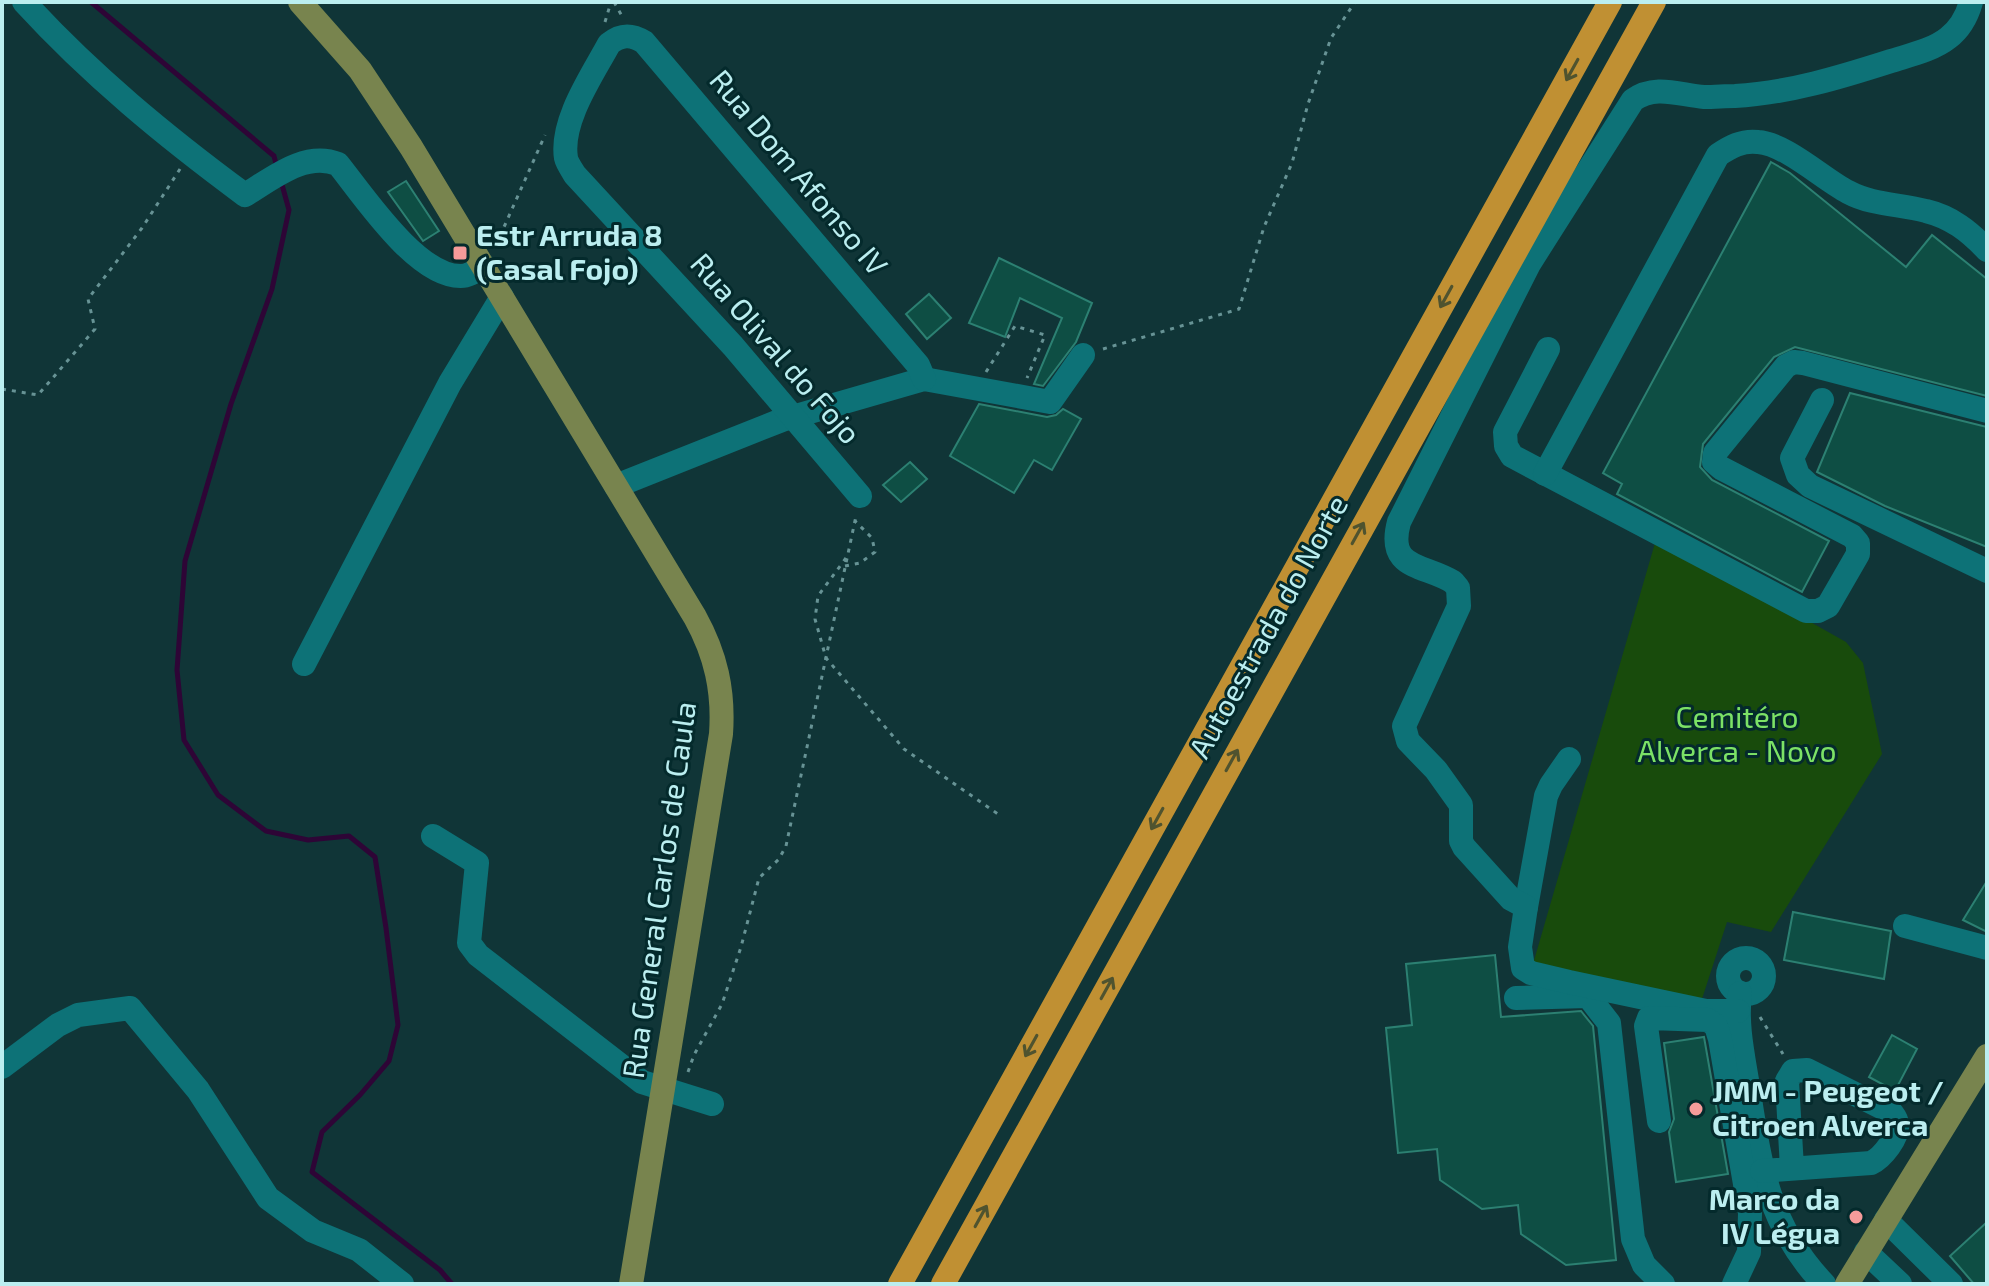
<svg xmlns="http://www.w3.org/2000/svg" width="1989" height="1286" font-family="'Exo 2',sans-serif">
<rect width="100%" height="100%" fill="#103537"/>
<polygon fill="#184b0c" points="1657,536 1846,642 1863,663 1882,754 1771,932 1727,922 1701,1002 1533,964"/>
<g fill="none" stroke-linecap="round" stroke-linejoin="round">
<g stroke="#2e0536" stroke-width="5">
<polyline points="91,2 274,156 277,168"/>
<polyline points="281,181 289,210 272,289 231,404 185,561 177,670 184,740 218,795 266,831 308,840 349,836 375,857 386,928 398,1025 389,1061 360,1095 322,1132 312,1172 440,1270 452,1284"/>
</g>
</g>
<g fill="#0e4e44" stroke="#2c8072" stroke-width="2">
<polygon points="1771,162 1790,173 1906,267 1932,235 1987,279 1987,396 1795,347 1774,357 1703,444 1700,467 1712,480 1829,541 1802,592 1617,494 1622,484 1603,473"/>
<polygon points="406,181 439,231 423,241 388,192"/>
<polygon points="999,258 1092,303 1076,342 1043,386 1034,384 1062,318 1020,298 1005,337 969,323"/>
<polygon points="929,294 951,318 927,339 906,314"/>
<polygon points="1850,393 1987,427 1987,547 1885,506 1817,472"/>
<polygon points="979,404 1047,417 1056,415 1063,409 1081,419 1052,470 1034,460 1014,493 950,456"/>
<polygon points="910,462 927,479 901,502 883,485"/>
<polygon points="1987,881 1987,932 1963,920"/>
<polygon points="1793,912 1891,931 1884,979 1784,960"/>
<polygon points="1495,955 1501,1017 1581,1011 1593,1026 1616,1260 1566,1265 1521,1234 1518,1205 1482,1209 1440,1180 1437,1149 1398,1153 1386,1028 1412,1025 1406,964"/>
<polygon points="1892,1035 1917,1049 1895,1091 1869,1077"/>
<polygon points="1704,1037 1728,1174 1676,1182 1669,1132 1674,1119 1664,1043"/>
<polygon points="1987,1222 1987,1284 1974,1284 1950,1256"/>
</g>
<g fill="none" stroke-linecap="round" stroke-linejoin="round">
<g stroke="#679395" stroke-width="3" stroke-dasharray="4 6" stroke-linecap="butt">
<polyline points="614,2 622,16"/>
<polyline points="605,22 611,2"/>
<polyline points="496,245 545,135"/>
<polyline points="1103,349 1239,309 1264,227 1292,163 1308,104 1331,38 1355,2"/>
<polyline points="986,372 1015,326 1045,335 1027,378"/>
<polyline points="2,389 38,395 95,329 88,299 142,228 180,169"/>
<polyline points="846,558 818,596 815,619 826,658 904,749 998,814"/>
<polyline points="845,566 860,563 875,552 872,538 855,521"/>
<polyline points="1760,1017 1783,1054"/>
<polyline points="688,1072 694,1055 722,1004 741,947 759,878 779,859 786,846 856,516"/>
</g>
<g stroke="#0d7277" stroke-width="24">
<path d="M24,2c67,73 141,134 221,193 28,-17 60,-44 93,-31 25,31 79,113 123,112 8,0 16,-6 23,-10"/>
<polyline points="1548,349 1505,432 1506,446 1512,456 1806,611 1818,611 1828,606 1858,554 1858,543 1852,536 1721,468 1714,462 1715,453 1786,366 1794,362 1803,363 1987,411"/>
<polyline points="1822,400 1792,458 1798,475 1810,486 1987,571"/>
<path d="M1545,474l173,-319c12,-8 24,-15 40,-13 28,2 65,37 90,50 24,13 52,12 78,19 25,6 43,20 61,39"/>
<polyline points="616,486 782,420 924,379 1050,402 1083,355"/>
<path d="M860,496l-127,-150 -158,-171c-3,-5 -8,-12 -9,-17 -6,-37 27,-84 43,-114 12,-10 22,-10 35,-2l274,323 6,14"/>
<polyline points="304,664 450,383 502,297"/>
<polyline points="433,836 477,863 469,943 478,955 642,1082 712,1104"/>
<polyline points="1526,907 1546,796 1551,785 1569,759"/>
<polyline points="1905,926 1987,948"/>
<circle cx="1746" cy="976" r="18"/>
<path d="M1740,993c-4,31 3,62 8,93 12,77 19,139 76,198"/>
<polyline points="1516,998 1588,996 1609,1023 1633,1239 1644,1265 1663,1284"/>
<path d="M1738,1011h-32l-137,-29 -38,-9 -8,-5 -3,-21 6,-40 -15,-8 -47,-52 -3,-6v-36l-25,-35 -28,-29 -4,-15 55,-120 -1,-18 -5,-6c-29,-18 -67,-12 -54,-60l130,-258 104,-164c23,-16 46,-5 71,-3 11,0 21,-1 31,-1 54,-3 106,-19 156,-35 19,-6 42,-11 57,-23 12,-9 19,-22 23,-36"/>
<polyline points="2,1067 58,1025 78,1015 130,1008 198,1090 268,1198 313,1231 359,1250 402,1284"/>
<polyline points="1659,1121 1646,1026 1649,1018 1708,1020 1716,1026 1720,1039 1750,1213 1749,1252 1734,1284"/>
<path d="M1762,1171l109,-8c11,-5 28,-26 26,-39 0,-5 -3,-8 -6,-12l-84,-42 -14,1 -6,10 5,87"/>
<polyline points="1886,1220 1951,1284"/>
<polyline points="1866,1252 1900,1284"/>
</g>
<g stroke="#78844e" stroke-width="24">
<path d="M300,2l60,68 51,77 284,470c21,38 29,74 26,117l-90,550"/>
<polyline points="1847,1284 1987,1056"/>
</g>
<g stroke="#c09033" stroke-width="24">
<polyline points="900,1284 1610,2"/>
<polyline points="943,1284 1654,2"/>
</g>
</g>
<defs><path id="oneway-shaft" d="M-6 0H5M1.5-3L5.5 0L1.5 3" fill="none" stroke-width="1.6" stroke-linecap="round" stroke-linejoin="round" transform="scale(2)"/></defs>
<g stroke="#4f532f">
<use href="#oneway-shaft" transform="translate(1572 70) rotate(119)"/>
<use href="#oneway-shaft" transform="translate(1446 297) rotate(119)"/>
<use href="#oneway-shaft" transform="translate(1358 533) rotate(-61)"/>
<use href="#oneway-shaft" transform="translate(1232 760) rotate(-61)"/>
<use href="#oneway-shaft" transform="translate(1157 819) rotate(119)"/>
<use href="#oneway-shaft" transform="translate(1107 988) rotate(-61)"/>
<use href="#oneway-shaft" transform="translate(1031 1046) rotate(119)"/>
<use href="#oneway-shaft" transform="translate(981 1216) rotate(-61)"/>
</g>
<g fill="#f59b9a" stroke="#042a2c" stroke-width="3">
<rect x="452" y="245" width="16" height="16" rx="4"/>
<circle cx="1696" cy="1109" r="8"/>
<circle cx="1856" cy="1217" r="8"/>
</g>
<g text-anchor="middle" stroke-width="6" stroke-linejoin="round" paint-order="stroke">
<g font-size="30" fill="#bbeef0" stroke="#042a2c">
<text transform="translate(798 173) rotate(50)" y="10">Rua Dom Afonso IV</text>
<text transform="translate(775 349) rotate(49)" y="10">Rua Olival do Fojo</text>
<text transform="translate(1269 627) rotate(-61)" y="10">Autoestrada do Norte</text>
<text transform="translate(660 890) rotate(-82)" y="10">Rua General Carlos de Caula</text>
</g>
<g font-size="30" font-weight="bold" fill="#bbeef0" stroke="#042a2c" text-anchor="start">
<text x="476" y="246">Estr Arruda 8<tspan x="476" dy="34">(Casal Fojo)</tspan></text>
<text x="1712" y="1102">JMM - Peugeot /<tspan x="1712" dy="34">Citroen Alverca</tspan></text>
<text x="1840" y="1210" text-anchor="end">Marco da<tspan x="1840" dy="34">IV Légua</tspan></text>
</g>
<g font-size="30" fill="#7ce266" stroke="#042a2c">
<text x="1737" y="728">Cemitéro<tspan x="1737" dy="34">Alverca - Novo</tspan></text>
</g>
</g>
<rect width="1989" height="1286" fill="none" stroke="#bbeef0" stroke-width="8"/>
</svg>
